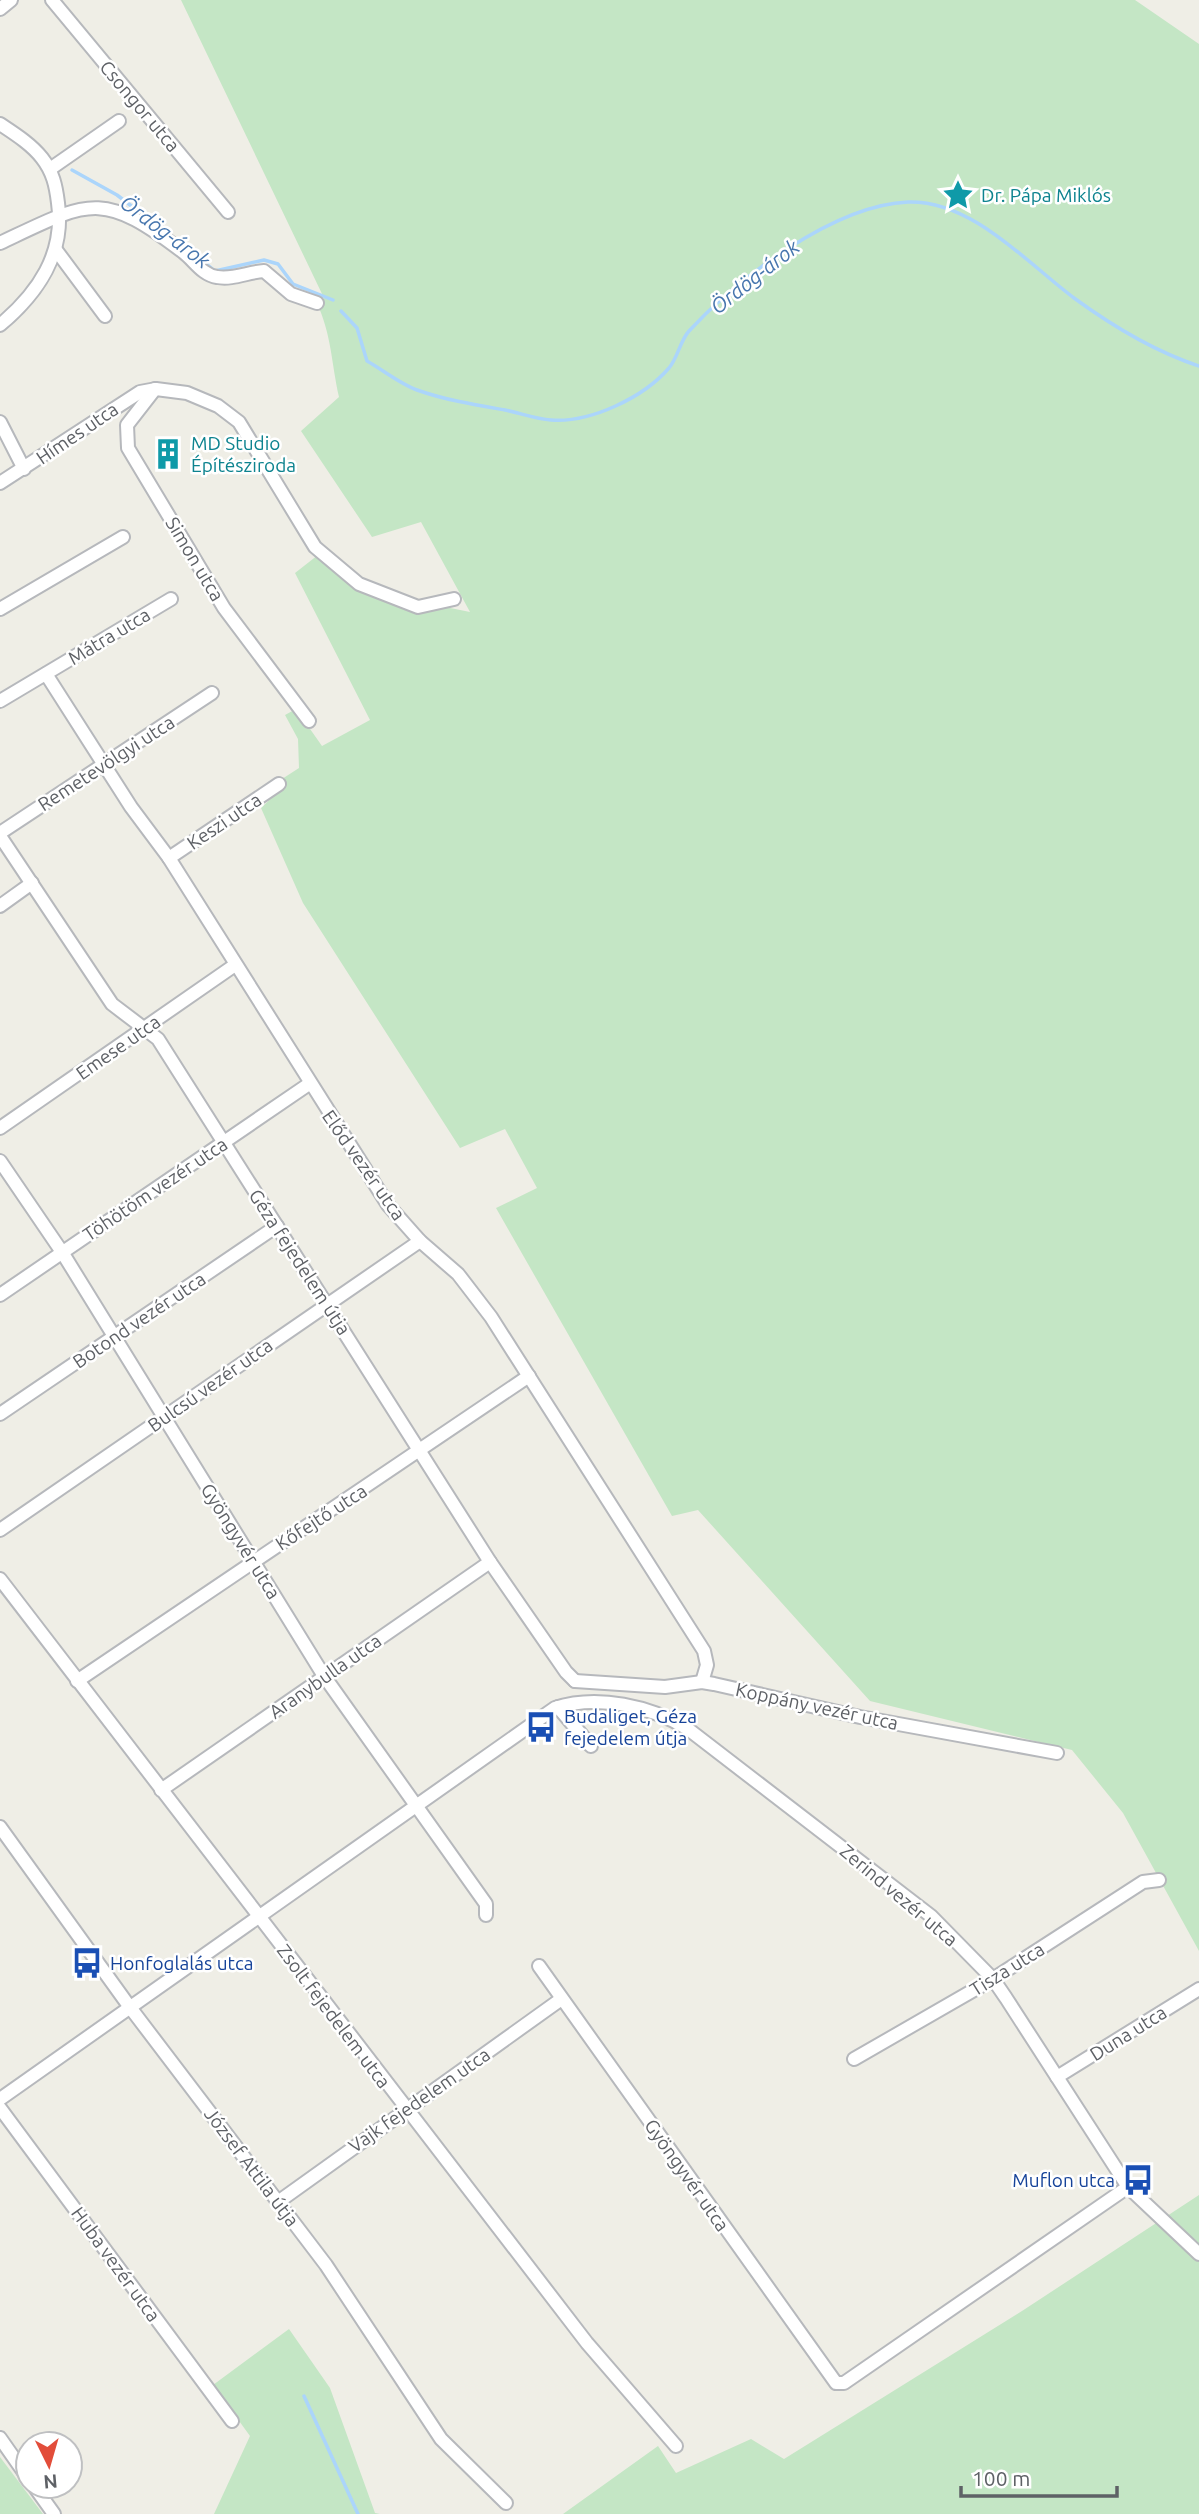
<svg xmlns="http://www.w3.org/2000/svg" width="1199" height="2514" font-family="Ubuntu,sans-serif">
<rect width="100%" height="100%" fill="#efeee6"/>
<g fill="#c4e6c5">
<path d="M181,0h954l64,44v1907l-76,-138 -51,-63 -202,-49 -172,-191 -26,6 -176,-308 41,-20 -32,-59 -45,19 -157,-245 -42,-95 24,-23 -3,-6 17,-11 -1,-29 -13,-24 11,-6 26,37 48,-26 -75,-147 23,-18 73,41 79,16 -49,-90 -49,15 -71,-106 38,-34c-8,-36 -7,-60 -22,-94l7,-5z"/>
<polygon points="1199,2195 1199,2514 563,2514 658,2446 676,2473 751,2439 784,2459 1022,2311"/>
<polygon points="289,2329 330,2388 375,2513 380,2514 214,2514 250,2436 213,2385"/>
<polygon points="0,2457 43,2514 0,2514"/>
</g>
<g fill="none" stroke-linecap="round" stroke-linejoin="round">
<g stroke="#abd5fb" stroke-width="3.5">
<polyline points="72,170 117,195 159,227"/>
<polyline points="179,242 215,271 264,260 278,264 293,284 333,300"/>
<path d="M341,311l16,17 10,33c16,9 33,23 50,29 28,10 59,15 88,20 15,3 31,9 46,10 40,3 93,-23 118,-52 9,-11 11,-27 20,-37 49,-53 145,-126 219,-129 64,-2 119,61 166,96 37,27 82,54 125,68"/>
<polyline points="304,2396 358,2514"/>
</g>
<defs>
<g id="minor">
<polyline points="52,0 228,212"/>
<polyline points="0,9 11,0"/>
<path d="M0,124c15,10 31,20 42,34 11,14 14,28 16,45 7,51 -20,90 -58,122"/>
<polyline points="50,169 119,121"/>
<path d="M0,243c89,-42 101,-54 183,9 11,8 19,23 34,25 16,3 31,-5 47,-6l27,23 26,9"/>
<polyline points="56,250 105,316"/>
<polyline points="155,389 127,425 128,448 224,608 309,721"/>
<polyline points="0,422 24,469"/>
<polyline points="0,483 140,392 156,389 187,393 218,406 239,422 315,547 359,584 418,607 454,599"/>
<polyline points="0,609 123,537"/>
<polyline points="46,674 131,807 169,858 388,1205 420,1241 458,1274 491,1317 704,1651 707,1665 702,1682"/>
<polyline points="0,701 171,599"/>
<polyline points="0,833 212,693"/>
<polyline points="0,836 112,1004 158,1039 490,1562 566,1672 575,1681"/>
<polyline points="169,858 279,784"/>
<polyline points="0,906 32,883"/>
<polyline points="0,1128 235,965"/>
<polyline points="0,1161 62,1252 324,1676 486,1904 486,1915"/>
<polyline points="0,1295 309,1084"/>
<polyline points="0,1414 277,1226"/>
<polyline points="0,1530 420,1241"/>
<polyline points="0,1579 587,2343 676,2446"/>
<polyline points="77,1681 529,1376"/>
<polyline points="575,1681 665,1687 702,1682 714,1684 860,1717 1057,1753"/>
<polyline points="558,1707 591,1746"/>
<polyline points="161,1790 490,1562"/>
<polyline points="0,1827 129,2006 326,2265 441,2439 506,2503"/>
<polyline points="539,1966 836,2383 844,2383 1128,2187"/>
<polyline points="854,2059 993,1979 1143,1882 1159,1880"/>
<polyline points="1057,2077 1199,1989"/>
<path d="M0,2099l555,-391c42,-14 96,-2 133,21l243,187 62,63 13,19 122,189 71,67"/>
<polyline points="0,2108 232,2421"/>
<polyline points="278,2202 560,2000"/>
<polyline points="0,2438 28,2478"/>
<polyline points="34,2486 54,2514"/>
</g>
</defs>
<use href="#minor" stroke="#b6b8bc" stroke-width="16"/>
<use href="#minor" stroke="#fff" stroke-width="12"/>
</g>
<defs>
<symbol id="sight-bare" viewBox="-9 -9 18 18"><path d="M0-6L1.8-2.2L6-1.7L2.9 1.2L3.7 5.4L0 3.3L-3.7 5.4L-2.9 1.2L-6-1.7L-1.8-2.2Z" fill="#0f9aa8" stroke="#fff" stroke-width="2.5" paint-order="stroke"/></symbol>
<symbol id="building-bare" viewBox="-9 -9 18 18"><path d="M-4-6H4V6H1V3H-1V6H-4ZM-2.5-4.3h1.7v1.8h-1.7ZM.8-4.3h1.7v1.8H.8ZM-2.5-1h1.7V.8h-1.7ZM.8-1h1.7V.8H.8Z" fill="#0f9aa8" stroke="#fff" stroke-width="2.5" paint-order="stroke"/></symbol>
<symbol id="bus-bare" viewBox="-9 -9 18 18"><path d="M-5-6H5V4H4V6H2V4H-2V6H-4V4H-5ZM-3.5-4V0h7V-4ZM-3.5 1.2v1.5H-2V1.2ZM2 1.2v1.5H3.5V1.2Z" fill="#1a4fb4" stroke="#fff" stroke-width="2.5" paint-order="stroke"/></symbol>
</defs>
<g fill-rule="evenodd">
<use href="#sight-bare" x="936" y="173" width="44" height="44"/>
<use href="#building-bare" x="146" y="432" width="44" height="44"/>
<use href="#bus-bare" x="519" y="1705" width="44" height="44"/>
<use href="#bus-bare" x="65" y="1941" width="44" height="44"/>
<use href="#bus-bare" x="1116" y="2158" width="44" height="44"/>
</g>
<g text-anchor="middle" stroke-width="5" stroke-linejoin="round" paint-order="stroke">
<g font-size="19" fill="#5e6166" stroke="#fff">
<text transform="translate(140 106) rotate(50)" y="7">Csongor utca</text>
<text transform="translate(77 433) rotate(-34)" y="7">Hímes utca</text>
<text transform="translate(195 559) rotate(59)" y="7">Simon utca</text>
<text transform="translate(109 636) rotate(-31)" y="7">Mátra utca</text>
<text transform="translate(106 763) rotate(-33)" y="7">Remetevölgyi utca</text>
<text transform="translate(224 821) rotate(-34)" y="7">Keszi utca</text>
<text transform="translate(118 1047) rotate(-35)" y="7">Emese utca</text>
<text transform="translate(364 1165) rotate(55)" y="7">Előd vezér utca</text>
<text transform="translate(155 1189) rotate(-34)" y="7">Töhötöm vezér utca</text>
<text transform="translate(300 1262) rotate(57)" y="7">Géza fejedelem útja</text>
<text transform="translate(139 1320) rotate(-34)" y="7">Botond vezér utca</text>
<text transform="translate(210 1385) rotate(-35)" y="7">Bulcsú vezér utca</text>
<text transform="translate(321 1517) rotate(-33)" y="7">Kőfejtő utca</text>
<text transform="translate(241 1541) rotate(58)" y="7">Gyöngyvér utca</text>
<text transform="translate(325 1676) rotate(-35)" y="7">Aranybulla utca</text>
<text transform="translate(817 1706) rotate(12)" y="7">Koppány vezér utca</text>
<text transform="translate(899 1895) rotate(40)" y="7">Zerind vezér utca</text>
<text transform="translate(1007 1969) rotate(-32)" y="7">Tisza utca</text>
<text transform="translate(334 2016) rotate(53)" y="7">Zsolt fejedelem utca</text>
<text transform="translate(1128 2033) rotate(-32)" y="7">Duna utca</text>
<text transform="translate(419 2100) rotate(-35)" y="7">Vajk fejedelem utca</text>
<text transform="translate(252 2167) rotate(53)" y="7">József Attila útja</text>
<text transform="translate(687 2175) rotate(55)" y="7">Gyöngyvér utca</text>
<text transform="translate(116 2264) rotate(54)" y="7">Huba vezér utca</text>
</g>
<g font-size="19" fill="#0d838f" stroke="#fff" text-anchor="start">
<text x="981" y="202">Dr. Pápa Miklós</text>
<text x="191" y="450">MD Studio<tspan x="191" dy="22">Építésziroda</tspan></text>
</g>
<g font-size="19" fill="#164399" stroke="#fff" text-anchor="start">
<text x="564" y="1723">Budaliget, Géza<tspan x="564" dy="22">fejedelem útja</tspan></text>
<text x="110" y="1970">Honfoglalás utca</text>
<text x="1115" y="2187" text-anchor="end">Muflon utca</text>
</g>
<g font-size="21" font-style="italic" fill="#4776ae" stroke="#fff">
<text transform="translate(165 232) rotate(37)" y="7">Ördög-árok</text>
<text transform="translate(755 277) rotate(-38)" y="7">Ördög-árok</text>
</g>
</g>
<g transform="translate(49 2465) rotate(175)"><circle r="33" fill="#ffffff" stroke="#bfc0c2" stroke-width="2"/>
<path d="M0-5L12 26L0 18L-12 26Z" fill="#e24d3a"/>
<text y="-10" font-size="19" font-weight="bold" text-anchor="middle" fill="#5e6166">N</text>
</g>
<path d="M961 2486v10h156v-10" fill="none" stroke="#5e6166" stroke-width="3.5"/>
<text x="972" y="2486" font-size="21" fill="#5e6166" stroke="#ffffff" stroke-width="5" paint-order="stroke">100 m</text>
</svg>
